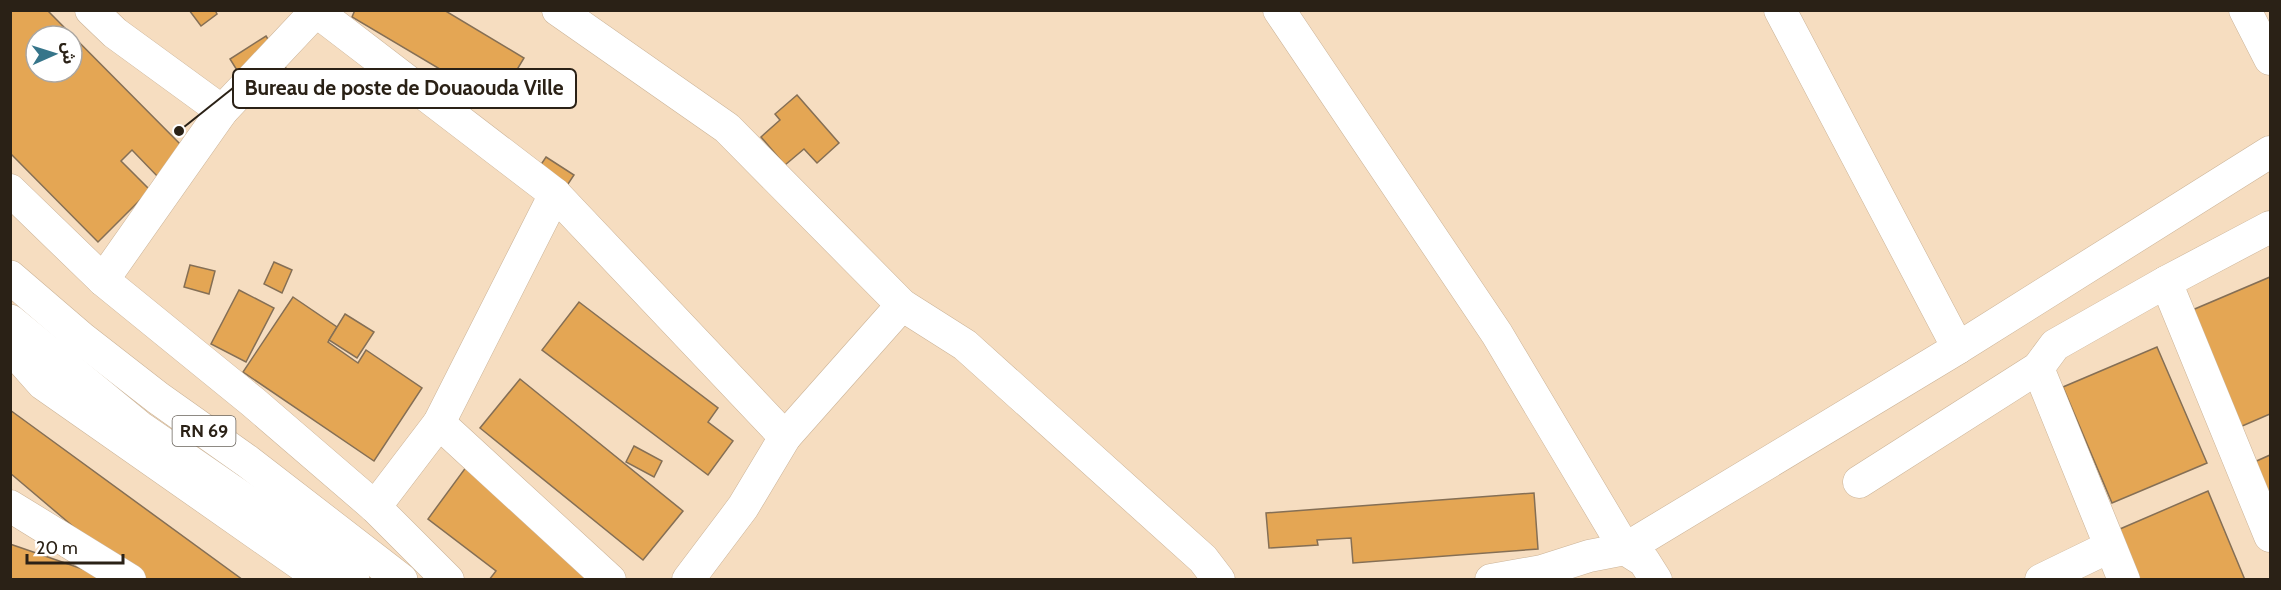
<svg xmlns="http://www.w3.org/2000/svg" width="2281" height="590" font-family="Cabin,'Noto Sans Arabic',sans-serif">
<rect width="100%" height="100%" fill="#f6ddc0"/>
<g fill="#e4a654" stroke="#856f55" stroke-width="1.5" fill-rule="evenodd">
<path d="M10,10h37l139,140 -27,28 -27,-28 -11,11 29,29 -52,52 -88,-89zM36,36h36v36h-36z"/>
<polygon points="189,10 215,10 217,14 201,26"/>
<polygon points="355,10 444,10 524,58 497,103 352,17"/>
<polygon points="266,36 292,78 256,101 230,59"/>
<polygon points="797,95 839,143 817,163 804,149 785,165 761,137 780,120 775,114"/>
<polygon points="546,157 574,175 556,202 528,184"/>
<polygon points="274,262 292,270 282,293 264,284"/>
<polygon points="190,265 215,271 209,294 184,287"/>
<polygon points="2270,277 2270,414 2233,430 2183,314"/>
<polygon points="239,290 274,308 246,362 211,344"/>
<polygon points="293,297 337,327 328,342 358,363 366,350 422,388 374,461 243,372"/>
<polygon points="579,302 718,408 708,422 733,441 708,475 542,350"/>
<polygon points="345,314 374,332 357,358 329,340"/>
<polygon points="2157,347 2207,463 2112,503 2063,387"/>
<polygon points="520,379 683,511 643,560 480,428"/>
<polygon points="10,410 243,580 148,580 95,545 10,473"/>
<polygon points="634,446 662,461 654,477 626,462"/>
<polygon points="2270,455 2270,538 2241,468"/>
<polygon points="472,459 606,580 489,580 496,571 428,519"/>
<polygon points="2208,491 2245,580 2133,580 2113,532"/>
<polygon points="1534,493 1538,549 1353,563 1351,538 1317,540 1318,545 1269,548 1266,513"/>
<polygon points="10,544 97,574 95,580 10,580"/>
</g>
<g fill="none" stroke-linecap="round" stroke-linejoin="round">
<defs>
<g id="street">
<polyline points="91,10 115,33 222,111"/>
<polyline points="558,10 727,128 902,305 965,345 1203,559 1219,580"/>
<polyline points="1279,10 1497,334 1625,549 1958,348 1780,10"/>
<polyline points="2245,10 2270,59"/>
<polyline points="316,11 555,194 785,437"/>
<polyline points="10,190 103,280 253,402 375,507 448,580"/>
<polyline points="103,280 222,111 317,10"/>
<polyline points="2166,282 2270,536"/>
<polyline points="10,347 43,384 323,580"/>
<polyline points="1958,348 2270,152"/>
<polyline points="2038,368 2124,580"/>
<polyline points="439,423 610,580"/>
<polyline points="1859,482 2038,368 2055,345 2166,282 2270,227"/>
<polyline points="10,506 130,580"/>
<polyline points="375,507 439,423 555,194"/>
<polyline points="688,580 743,507 785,437 902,305"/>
<polyline points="1491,580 1542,571 1589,556 1625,549 1644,561 1656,580"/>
<polyline points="2041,580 2109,547"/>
</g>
<g id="primary">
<polyline points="10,277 81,338 158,398 247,461 401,580"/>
<polyline points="10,321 139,427 333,561 353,580"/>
</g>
</defs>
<use href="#street" stroke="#cbb397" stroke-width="33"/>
<use href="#primary" stroke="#cbb397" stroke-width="34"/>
<use href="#street" stroke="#fff" stroke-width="32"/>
<use href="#primary" stroke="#fff" stroke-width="33"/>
</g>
<g text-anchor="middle" stroke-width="6" stroke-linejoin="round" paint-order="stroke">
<rect fill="#fff" stroke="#6a645c" stroke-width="1.5" x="172.5" y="416" width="63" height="30" rx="4.5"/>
<g font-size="18" font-weight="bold" fill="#2a2116">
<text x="204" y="437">RN 69</text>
</g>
</g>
<path fill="none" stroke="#2a2116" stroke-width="2" d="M179 131L233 88"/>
<circle fill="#2a2116" stroke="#fff" stroke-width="2" cx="179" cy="131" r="6"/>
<rect fill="#fff" stroke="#2a2116" stroke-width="2" x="233" y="69" width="343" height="39" rx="6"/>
<g font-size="21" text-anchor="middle" font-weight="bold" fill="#2a2116">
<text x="404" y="95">Bureau de poste de Douaouda Ville</text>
</g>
<rect width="2281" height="590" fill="none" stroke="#2a2116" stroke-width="24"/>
<g transform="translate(54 54) rotate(87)"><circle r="28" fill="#ffffff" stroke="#aaa6a2" stroke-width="1.5"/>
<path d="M0-4.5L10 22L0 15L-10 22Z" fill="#36758a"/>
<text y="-9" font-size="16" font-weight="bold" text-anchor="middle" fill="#2a2116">ش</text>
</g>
<path d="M27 554v9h96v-9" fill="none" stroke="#2a2116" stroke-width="3"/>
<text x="36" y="554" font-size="18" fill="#2a2116" stroke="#ffffff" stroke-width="4.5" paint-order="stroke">20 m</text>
</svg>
